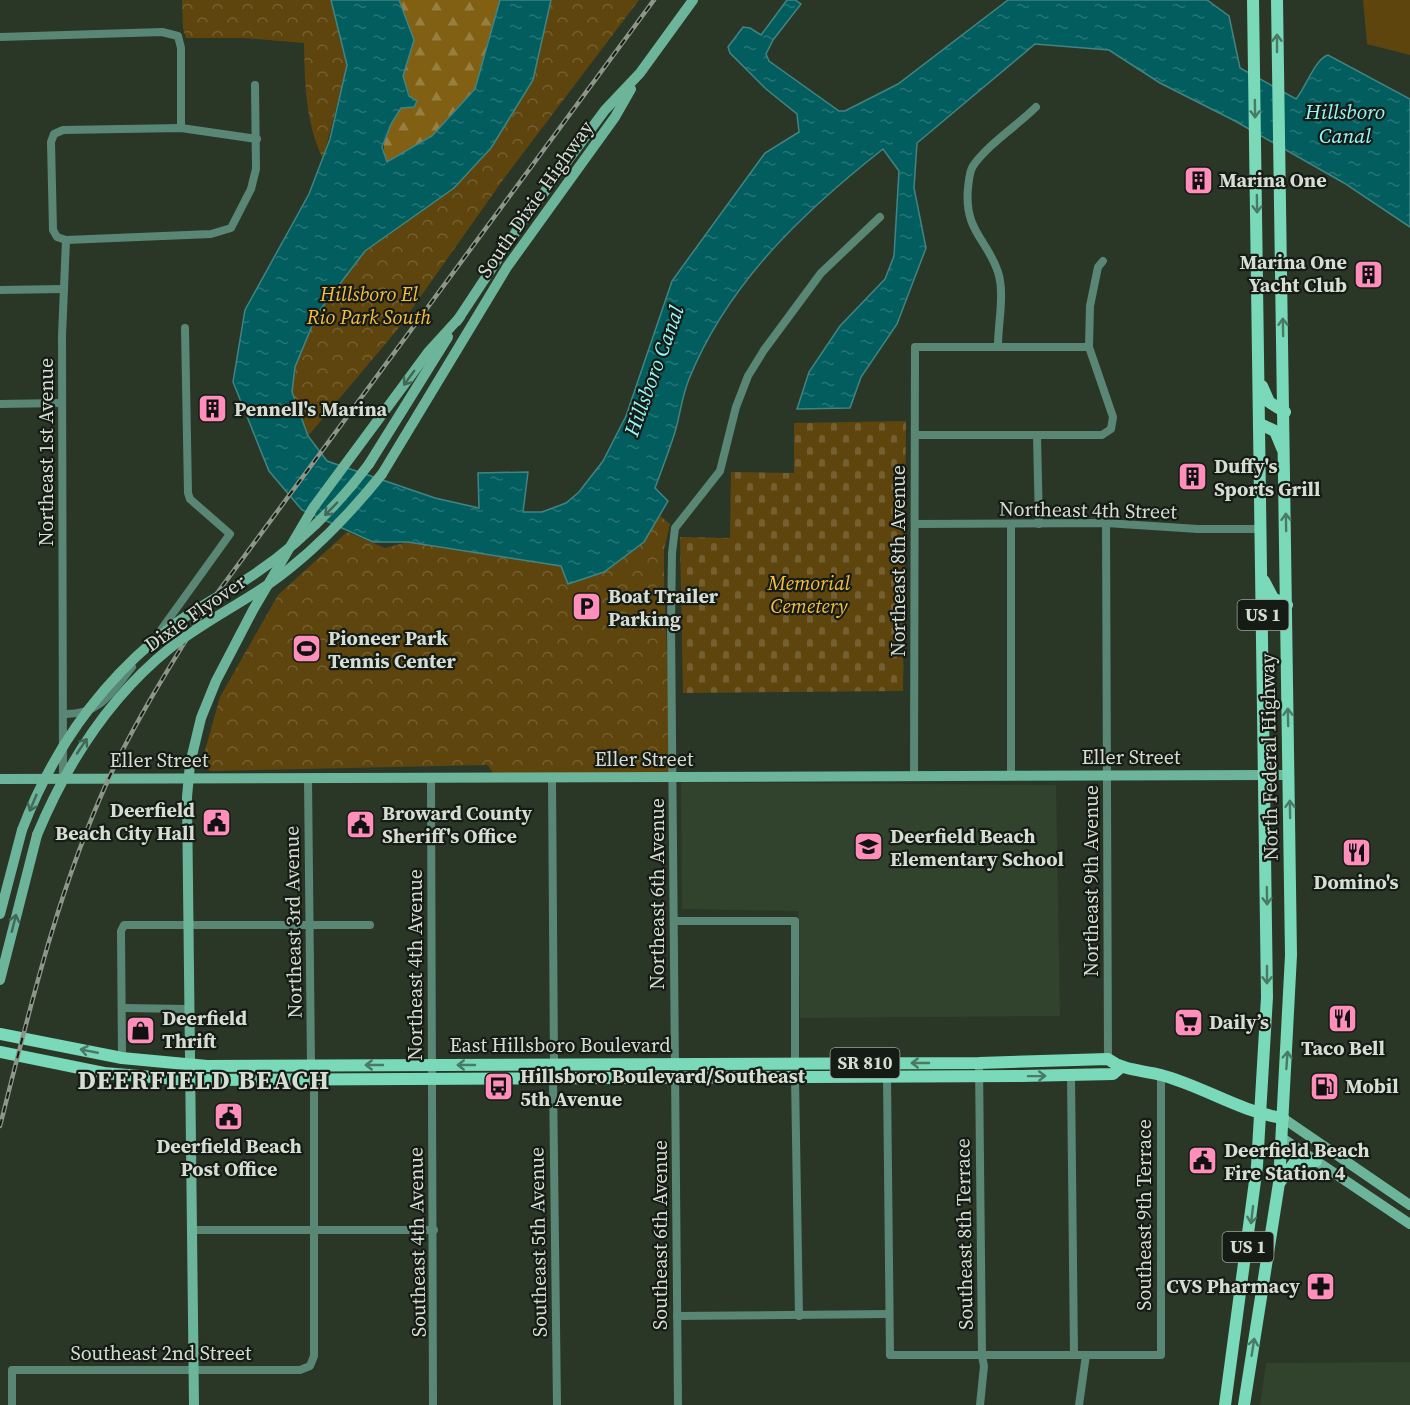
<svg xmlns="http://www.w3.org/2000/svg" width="1410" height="1405" font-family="'Source Serif 4',serif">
<defs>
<pattern id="forest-firs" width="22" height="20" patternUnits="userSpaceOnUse" patternTransform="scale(1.5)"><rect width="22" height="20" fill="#816013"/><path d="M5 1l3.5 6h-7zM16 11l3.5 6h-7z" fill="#987e40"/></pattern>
<pattern id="cemetery-stones" width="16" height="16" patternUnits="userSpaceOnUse" patternTransform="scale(1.5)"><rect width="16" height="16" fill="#5e450e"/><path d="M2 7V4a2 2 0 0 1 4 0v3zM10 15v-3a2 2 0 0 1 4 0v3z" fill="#745f30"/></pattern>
<pattern id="park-crowns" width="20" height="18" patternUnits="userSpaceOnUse" patternTransform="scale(1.5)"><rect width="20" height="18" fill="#5e450e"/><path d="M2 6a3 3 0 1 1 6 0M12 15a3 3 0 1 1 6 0" fill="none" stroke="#745f30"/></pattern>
<pattern id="water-ripples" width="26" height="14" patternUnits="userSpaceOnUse" patternTransform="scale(1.5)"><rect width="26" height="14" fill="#025d5f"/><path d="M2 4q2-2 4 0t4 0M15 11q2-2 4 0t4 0" fill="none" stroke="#267475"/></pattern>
</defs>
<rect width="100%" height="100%" fill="#2a3727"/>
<g fill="#31422d">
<polygon points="681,782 1056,785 1060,1016 800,1018 798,911 682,909"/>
<polygon points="1410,1362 1410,1405 1260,1405 1266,1363"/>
</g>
<polygon fill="#5e450e" points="1363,0 1410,0 1410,55 1367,44"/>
<path fill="url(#forest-firs)" d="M399,0h101l-25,89 -43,47 -45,26c-8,-22 1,-35 14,-54l13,-1 -11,-31 11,-36z"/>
<polygon fill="url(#cemetery-stones)" points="906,421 903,691 683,693 680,537 730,538 731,472 794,473 794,423"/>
<g fill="url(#park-crowns)">
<path d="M182,0h149l16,65 -24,94c-18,-38 -18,-75 -19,-116l-60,-5h-58l-3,-10z"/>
<polygon points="551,0 639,0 505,177 397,330 308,436 292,392 295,367 317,314 365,251 454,188 491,148 533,80"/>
<polygon points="658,514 670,524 664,550 664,581 672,777 496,778 488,765 210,771 202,761 220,697 278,595 347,532 385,548 408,542 604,572 644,542"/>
</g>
<path fill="url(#water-ripples)" stroke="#428482" stroke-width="1.5" d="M331,0h68l15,40 -11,36 6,20 8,5 -3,6 -13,1 -10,16 -9,23 5,15 45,-26 43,-47 25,-89h51l-18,80 -42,68 -37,40 -89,63 -48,63 -22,53 -3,25 16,44 19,25 108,37 44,10 -1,-35 50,-1 -5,40h19l24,-9 13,-11 24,-31 23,-45 46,-135 93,-128 34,-21 -2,-18 -31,-25 -36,-36 -2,-6 15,-20 7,1 11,7 26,-35h8l6,4 -28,36 -7,14 3,7 70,50h6l53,-27 110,-84h199l22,16 11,52 56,31c10,-12 19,-40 32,-44l82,44v128l-66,-44 -109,-62 -75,-38 -51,-33 -74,-6 -118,99 -3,45 12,60 -29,76 -36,53 -11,31 -53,1 12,-37 31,-46 45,-47 9,-23 5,-85 -16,-22c-80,63 -155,134 -194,230 -7,17 -9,36 -14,53 -6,19 -13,37 -20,56l13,13 -24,41 -40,30 -36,12 -7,-18 -153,-24h-35l-71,-32 -33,-39 -36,-89 12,-72 64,-116 21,-55 17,-74z"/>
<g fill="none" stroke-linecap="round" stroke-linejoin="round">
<g stroke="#5a8676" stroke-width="8">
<polyline points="0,37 162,32 178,36 181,48 181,128"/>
<polyline points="66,240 211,234 231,228 251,189 256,169 255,85"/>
<polyline points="0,290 64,289"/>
<path d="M998,345c0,-22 7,-51 0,-73 -11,-33 -34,-41 -30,-84 1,-7 1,-16 5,-22 14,-21 45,-41 63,-59"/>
<polyline points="0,404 62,403"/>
<polyline points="915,435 1102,435 1111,429 1113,417 1089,347 1090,306 1098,267 1103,261"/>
<polyline points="1037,436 1039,524"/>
<polyline points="1106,523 1108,1059"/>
<polyline points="915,524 1106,523 1198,529 1262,529"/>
<polyline points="1011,525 1011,775"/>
<polyline points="158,634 230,534 190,499 188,493 185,328"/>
<path d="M64,714c36,1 47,-21 68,-47"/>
<polyline points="914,776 915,347 1089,347"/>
<polyline points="63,778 62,336 66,240 57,237 53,230 51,142 54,134 63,130 181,128 257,139"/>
<polyline points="552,778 554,1065"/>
<polyline points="308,779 311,1066"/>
<polyline points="431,779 433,1405"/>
<polyline points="674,921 795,921 795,1064"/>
<polyline points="123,1008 188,1009"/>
<polyline points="122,1058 121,931 124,925 370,925"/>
<polyline points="979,1063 982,1356 984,1366 980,1405"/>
<polyline points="1071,1075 1074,1355"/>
<polyline points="887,1077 890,1355 1161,1355 1161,1075"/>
<polyline points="795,1078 799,1316"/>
<polyline points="553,1079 557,1405"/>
<polyline points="191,1230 434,1230"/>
<polyline points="677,1316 889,1314"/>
<polyline points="12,1405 12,1370 300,1370 310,1366 314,1356 314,1080"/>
<polyline points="678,1405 671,624 672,553 675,528 720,471 736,407 748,376 764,350 821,273 880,217"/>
<polyline points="1079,1405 1086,1355"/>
</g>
<g stroke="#6cb59b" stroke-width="10">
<polyline points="457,321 523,221 605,110 640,73 693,0"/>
<polyline points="369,464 448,337"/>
<polyline points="382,474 507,267 615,117 631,89"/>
<polyline points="0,779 1289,775"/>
<polyline points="0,914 22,830"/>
<polyline points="0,980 37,835"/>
<polyline points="1283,1118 1410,1205"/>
<polyline points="1282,1138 1410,1224"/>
<polyline points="194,1405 187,797 190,764 201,718 216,681 253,610 313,508 429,351 460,317"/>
</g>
<g stroke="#79d9b8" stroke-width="12">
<polyline points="1262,386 1269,402 1285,412"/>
<polyline points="1260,424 1275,431 1282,448"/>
<polyline points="1264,581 1273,598 1287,605"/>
<path d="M0,1034l122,24 85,8 772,-3 129,-4c16,12 34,11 53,16 42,11 79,37 122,43"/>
<polyline points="0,1052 104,1073 188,1080 1022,1076 1113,1074 1120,1068"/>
<polyline points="1280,1182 1295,1162 1316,1161"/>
<polyline points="1225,1405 1257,1166 1267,997 1253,0"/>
<polyline points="1244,1405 1279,1183 1291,955 1277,0"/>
</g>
<defs>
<path id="rail" d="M0,1126c30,-118 58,-237 109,-348 27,-58 61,-112 95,-167l450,-611"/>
</defs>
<use href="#rail" stroke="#8c9689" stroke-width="4.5"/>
<use href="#rail" stroke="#161c15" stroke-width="2" stroke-dasharray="7" stroke-linecap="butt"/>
<g stroke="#6cb59b" stroke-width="10">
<path d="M22,830c31,-81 80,-150 149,-203 23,-18 51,-32 76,-48 48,-31 88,-70 122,-115"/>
<path d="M37,835c30,-72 71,-137 133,-187 31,-24 66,-42 99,-64 44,-31 80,-69 113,-110"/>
</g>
</g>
<defs><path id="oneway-shaft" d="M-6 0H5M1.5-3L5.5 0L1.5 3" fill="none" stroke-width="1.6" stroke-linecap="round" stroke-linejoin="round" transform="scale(1.5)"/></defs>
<g stroke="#487a66">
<use href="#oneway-shaft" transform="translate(1277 43) rotate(-90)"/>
<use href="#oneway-shaft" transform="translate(1255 109) rotate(89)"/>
<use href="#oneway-shaft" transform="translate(1257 204) rotate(89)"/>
<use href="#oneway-shaft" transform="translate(1283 327) rotate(-91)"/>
<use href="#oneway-shaft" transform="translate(1286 522) rotate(-91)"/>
<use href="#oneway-shaft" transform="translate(1288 717) rotate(-91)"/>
<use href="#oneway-shaft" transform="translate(1290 809) rotate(-91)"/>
<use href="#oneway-shaft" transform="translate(1267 896) rotate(89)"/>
<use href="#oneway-shaft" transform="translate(1267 975) rotate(90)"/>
<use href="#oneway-shaft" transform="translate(89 1051) rotate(-169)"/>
<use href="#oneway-shaft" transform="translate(1287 1060) rotate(-86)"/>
<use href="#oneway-shaft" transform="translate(920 1063) rotate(180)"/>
<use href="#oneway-shaft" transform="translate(374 1065) rotate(180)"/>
<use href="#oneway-shaft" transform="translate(466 1065) rotate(180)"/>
<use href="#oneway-shaft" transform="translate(1037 1076) rotate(-1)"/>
<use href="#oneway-shaft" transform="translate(1252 1215) rotate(97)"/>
<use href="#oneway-shaft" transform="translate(1253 1347) rotate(-81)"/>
</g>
<g stroke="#416858">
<use href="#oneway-shaft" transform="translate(409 378) rotate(126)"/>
<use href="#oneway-shaft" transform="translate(331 509) rotate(134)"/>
<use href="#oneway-shaft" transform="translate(82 746) rotate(-56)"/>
<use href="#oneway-shaft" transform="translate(33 803) rotate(113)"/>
<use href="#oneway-shaft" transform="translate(14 923) rotate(-76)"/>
</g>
<defs>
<symbol id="building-square" viewBox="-11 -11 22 22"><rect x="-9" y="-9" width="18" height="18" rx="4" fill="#ff8eba" stroke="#161c15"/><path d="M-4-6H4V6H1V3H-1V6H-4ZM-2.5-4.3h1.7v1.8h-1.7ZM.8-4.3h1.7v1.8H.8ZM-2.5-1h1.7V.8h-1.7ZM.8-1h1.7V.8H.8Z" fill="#111"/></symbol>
<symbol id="parking-square" viewBox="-11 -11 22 22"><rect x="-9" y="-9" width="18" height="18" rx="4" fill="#ff8eba" stroke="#161c15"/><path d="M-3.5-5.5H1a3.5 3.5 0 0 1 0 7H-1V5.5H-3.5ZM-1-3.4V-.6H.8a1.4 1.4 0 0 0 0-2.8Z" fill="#111"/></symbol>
<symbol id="stadium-square" viewBox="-11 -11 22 22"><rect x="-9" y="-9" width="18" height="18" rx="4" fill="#ff8eba" stroke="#161c15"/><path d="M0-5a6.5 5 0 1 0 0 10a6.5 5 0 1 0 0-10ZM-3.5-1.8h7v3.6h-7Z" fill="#111"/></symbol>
<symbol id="civic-square" viewBox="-11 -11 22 22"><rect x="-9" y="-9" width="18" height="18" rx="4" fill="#ff8eba" stroke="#161c15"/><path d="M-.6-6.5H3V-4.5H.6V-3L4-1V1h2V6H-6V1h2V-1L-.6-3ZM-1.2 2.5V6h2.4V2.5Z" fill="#111"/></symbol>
<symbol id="school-square" viewBox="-11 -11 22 22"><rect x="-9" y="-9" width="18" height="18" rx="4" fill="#ff8eba" stroke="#161c15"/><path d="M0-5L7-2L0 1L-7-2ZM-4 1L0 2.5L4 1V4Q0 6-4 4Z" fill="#111"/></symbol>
<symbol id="restaurant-square" viewBox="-11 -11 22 22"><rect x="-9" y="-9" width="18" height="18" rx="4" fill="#ff8eba" stroke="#161c15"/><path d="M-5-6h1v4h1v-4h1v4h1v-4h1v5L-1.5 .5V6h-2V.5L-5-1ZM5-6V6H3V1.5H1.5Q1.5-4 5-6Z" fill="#111"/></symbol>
<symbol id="supermarket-square" viewBox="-11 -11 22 22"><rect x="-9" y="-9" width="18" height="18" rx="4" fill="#ff8eba" stroke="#161c15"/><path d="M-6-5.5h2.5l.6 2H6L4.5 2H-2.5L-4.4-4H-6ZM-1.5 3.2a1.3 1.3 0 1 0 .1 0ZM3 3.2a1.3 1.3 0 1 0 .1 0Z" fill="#111"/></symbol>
<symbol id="shop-square" viewBox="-11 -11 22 22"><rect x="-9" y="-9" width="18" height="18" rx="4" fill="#ff8eba" stroke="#161c15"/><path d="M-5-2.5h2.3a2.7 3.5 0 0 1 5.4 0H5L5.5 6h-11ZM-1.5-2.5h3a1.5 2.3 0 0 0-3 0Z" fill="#111"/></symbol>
<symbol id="fuel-square" viewBox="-11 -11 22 22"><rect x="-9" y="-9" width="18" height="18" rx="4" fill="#ff8eba" stroke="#161c15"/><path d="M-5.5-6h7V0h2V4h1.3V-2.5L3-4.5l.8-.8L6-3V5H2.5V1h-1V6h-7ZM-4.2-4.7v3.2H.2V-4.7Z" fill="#111"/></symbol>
<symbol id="bus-square" viewBox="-11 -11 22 22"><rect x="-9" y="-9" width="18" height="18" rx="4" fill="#ff8eba" stroke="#161c15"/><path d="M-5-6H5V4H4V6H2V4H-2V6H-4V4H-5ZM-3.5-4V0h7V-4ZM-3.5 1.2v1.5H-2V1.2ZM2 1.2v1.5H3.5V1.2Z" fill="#111"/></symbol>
<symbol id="pharmacy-square" viewBox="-11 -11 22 22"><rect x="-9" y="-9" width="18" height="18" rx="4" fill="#ff8eba" stroke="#161c15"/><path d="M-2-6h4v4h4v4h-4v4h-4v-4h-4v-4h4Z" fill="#111"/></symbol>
</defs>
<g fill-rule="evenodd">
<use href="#building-square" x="1182" y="164" width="33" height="33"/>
<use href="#building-square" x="1352" y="258" width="33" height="33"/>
<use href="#building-square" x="196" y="392" width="33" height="33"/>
<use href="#building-square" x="1176" y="460" width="33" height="33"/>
<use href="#parking-square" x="570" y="590" width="33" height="33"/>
<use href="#stadium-square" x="290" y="632" width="33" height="33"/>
<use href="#civic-square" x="200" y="806" width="33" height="33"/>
<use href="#civic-square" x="344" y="808" width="33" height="33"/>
<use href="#school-square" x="852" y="830" width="33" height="33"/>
<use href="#restaurant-square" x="1340" y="836" width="33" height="33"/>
<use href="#restaurant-square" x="1326" y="1002" width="33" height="33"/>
<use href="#supermarket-square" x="1172" y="1006" width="33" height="33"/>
<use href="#shop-square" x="124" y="1014" width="33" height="33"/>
<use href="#fuel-square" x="1308" y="1070" width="33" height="33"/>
<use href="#bus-square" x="482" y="1070" width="33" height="33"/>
<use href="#civic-square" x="212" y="1100" width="33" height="33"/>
<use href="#civic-square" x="1186" y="1144" width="33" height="33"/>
<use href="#pharmacy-square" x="1304" y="1270" width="33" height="33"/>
</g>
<g text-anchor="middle" stroke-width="4.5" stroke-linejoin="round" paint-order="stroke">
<g fill="#161c15" stroke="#9ca49b" stroke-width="1.5">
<rect x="1237.5" y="600" width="51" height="30" rx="4.5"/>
<rect x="830.5" y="1048" width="69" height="30" rx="4.5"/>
<rect x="1222.5" y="1232" width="51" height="30" rx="4.5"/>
</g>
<g font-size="18" font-weight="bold" fill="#d6ded4">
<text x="1263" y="621">US 1</text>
<text x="865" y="1069">SR 810</text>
<text x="1248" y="1253">US 1</text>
</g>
<g font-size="20" font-weight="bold" fill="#d6ded4" stroke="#161c15" text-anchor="start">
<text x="1219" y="187">Marina One</text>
<text x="1347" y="269" text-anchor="end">Marina One<tspan x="1347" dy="23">Yacht Club</tspan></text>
<text x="234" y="416">Pennell's Marina</text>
<text x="1214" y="473">Duffy's<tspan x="1214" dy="23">Sports Grill</tspan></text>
<text x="608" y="603">Boat Trailer<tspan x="608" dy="23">Parking</tspan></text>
<text x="328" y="645">Pioneer Park<tspan x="328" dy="23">Tennis Center</tspan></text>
<text x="195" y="817" text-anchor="end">Deerfield<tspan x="195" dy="23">Beach City Hall</tspan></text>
<text x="382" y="820">Broward County<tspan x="382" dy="23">Sheriff's Office</tspan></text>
<text x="890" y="843">Deerfield Beach<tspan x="890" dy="23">Elementary School</tspan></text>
<text x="1356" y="889" text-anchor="middle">Domino's</text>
<text x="162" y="1025">Deerfield<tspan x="162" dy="23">Thrift</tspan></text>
<text x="1209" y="1029">Daily’s</text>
<text x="1343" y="1055" text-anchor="middle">Taco Bell</text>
<text x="520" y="1083">Hillsboro Boulevard/Southeast<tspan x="520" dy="23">5th Avenue</tspan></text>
<text x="1345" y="1093">Mobil</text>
<text x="229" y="1153" text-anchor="middle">Deerfield Beach<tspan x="229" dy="23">Post Office</tspan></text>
<text x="1224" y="1157">Deerfield Beach<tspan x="1224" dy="23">Fire Station 4</tspan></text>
<text x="1300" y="1293" text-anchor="end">CVS Pharmacy</text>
</g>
<g font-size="20" fill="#d6ded4" stroke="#161c15">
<text transform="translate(535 199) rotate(-55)" y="7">South Dixie Highway</text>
<text transform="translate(46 452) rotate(-90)" y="7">Northeast 1st Avenue</text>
<text transform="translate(1088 510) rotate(1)" y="7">Northeast 4th Street</text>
<text transform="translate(898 561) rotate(-90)" y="7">Northeast 8th Avenue</text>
<text transform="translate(195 613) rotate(-35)" y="7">Dixie Flyover</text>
<text x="1131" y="764">Eller Street</text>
<text transform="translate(1269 757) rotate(-91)" y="7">North Federal Highway</text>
<text x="644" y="766">Eller Street</text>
<text x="159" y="767">Eller Street</text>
<text transform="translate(1091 881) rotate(-90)" y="7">Northeast 9th Avenue</text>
<text transform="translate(657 894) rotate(-90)" y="7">Northeast 6th Avenue</text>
<text transform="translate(293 922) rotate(-91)" y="7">Northeast 3rd Avenue</text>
<text transform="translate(415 965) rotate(-90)" y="7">Northeast 4th Avenue</text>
<text x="560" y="1052">East Hillsboro Boulevard</text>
<text transform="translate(1144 1215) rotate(-90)" y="7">Southeast 9th Terrace</text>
<text transform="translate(964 1234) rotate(-91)" y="7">Southeast 8th Terrace</text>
<text transform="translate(660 1235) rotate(-90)" y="7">Southeast 6th Avenue</text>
<text transform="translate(417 1242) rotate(-91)" y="7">Southeast 4th Avenue</text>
<text transform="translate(538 1242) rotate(-91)" y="7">Southeast 5th Avenue</text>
<text x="161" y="1360">Southeast 2nd Street</text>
</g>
<g font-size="20" font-style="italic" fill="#f8be3e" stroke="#161c15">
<text x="369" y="301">Hillsboro El<tspan x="369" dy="23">Rio Park South</tspan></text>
<text x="809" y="590">Memorial<tspan x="809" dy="23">Cemetery</tspan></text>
</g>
<g font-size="21" font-style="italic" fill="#97f7fa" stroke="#161c15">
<text x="1345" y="119">Hillsboro<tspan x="1345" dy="24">Canal</tspan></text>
<text transform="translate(654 371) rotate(-70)" y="7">Hillsboro Canal</text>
</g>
<g font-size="26" font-weight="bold" letter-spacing="1.5" fill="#d6ded4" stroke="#161c15">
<text x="204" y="1089">DEERFIELD BEACH</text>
</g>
</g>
</svg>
